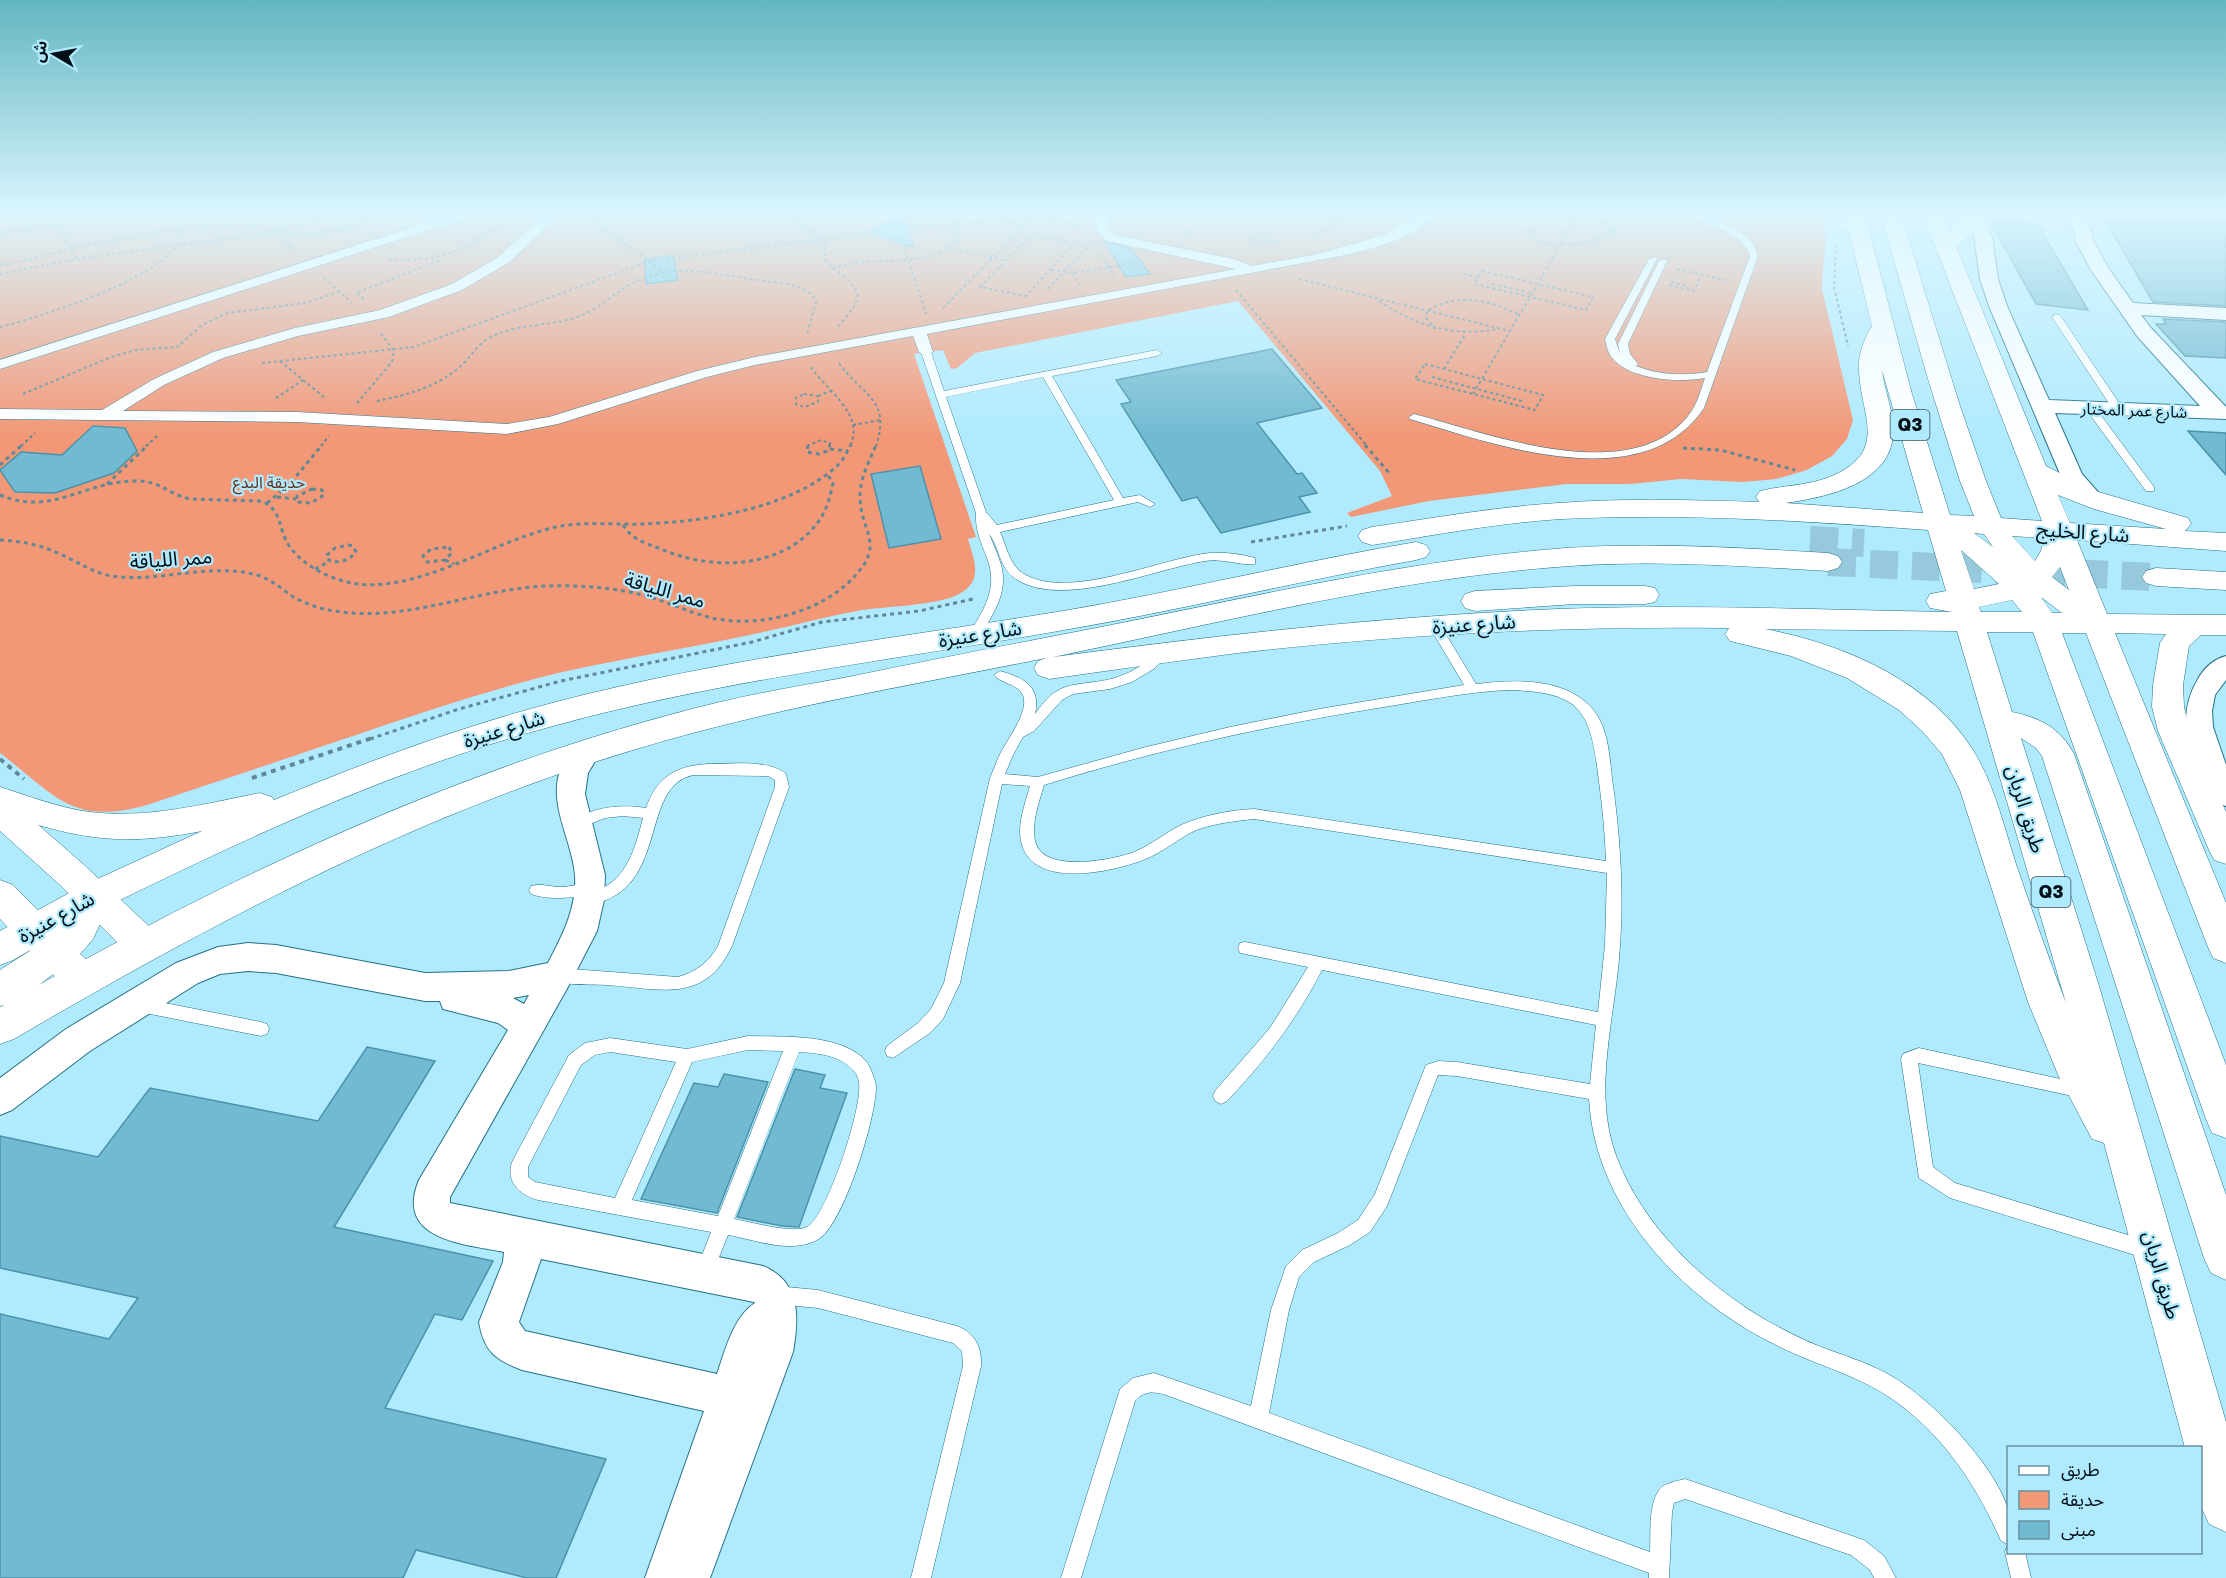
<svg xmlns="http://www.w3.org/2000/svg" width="2226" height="1578" font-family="'Golos Text','Noto Sans Arabic',sans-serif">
<rect width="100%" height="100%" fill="#b0eafe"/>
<path fill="#f39877" d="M0,215h1822c7,29 0,46 0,74l31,131 -6,19 -15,17 -25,14 -31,9 -33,3 -62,-3 -51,5h-63l-138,17 -78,16 -4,-4 45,-17 -12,-25 -142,-170 -263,52 -18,15 -6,1 -8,-19 -29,4 62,183 -8,2c6,21 16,42 -9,55 -21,12 -76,12 -102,17 -33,6 -65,15 -98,22 -64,14 -128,24 -192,38 -77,18 -151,44 -226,69 -64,22 -129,43 -194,65 -75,21 -91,-9 -147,-52z"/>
<g fill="#71bad2" stroke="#4993aa" stroke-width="1.5">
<polygon points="900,215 903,215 913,247 869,233"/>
<polygon points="2102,215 2221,215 2226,222 2226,306 2153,302"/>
<polygon points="1987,216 2025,220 2039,227 2088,310 2036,304"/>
<polygon points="1104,241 1131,249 1150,274 1126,277"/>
<polygon points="673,255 678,280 646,284 645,260"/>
<polygon points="2163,319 2226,322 2226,358 2185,356 2156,324 2166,324"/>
<polygon points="1272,349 1322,408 1257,423 1297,474 1302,473 1317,493 1299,497 1310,512 1221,533 1197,497 1182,501 1121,404 1131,402 1116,380"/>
<polygon points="93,426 125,428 137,451 114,473 55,493 15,492 0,470 21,452 62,455"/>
<polygon points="2188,431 2226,433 2226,475"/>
<polygon points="920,466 941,539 889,548 871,474"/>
<polygon points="367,1047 435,1061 334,1227 493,1261 462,1320 435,1314 385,1408 606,1459 556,1578 527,1578 416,1550 403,1578 0,1578 0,1314 109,1339 138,1298 0,1268 0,1136 98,1157 150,1088 318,1121"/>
<polygon points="795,1069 825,1075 820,1088 847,1093 799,1227 782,1226 737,1217"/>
<polygon points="724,1074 768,1082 717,1213 641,1199 694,1083 718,1087"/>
</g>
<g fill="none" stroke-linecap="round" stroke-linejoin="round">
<g stroke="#96c9db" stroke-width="28" stroke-dasharray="28 14" stroke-linecap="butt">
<polyline points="1810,540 1864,543"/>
<polyline points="1828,562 2156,577"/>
</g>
<defs>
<g id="service">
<path d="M1696,215c11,-1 44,15 53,24 5,5 7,10 9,17l-54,152c-61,91 -211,36 -294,11l-1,-2 5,-3c73,19 221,77 277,-2 7,-10 10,-23 14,-34 -26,5 -82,2 -96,-25 -2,-4 -3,-10 -4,-14l44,-80 7,-2 1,2 -42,80 5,15 -2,-10 41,-83 7,-2 1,2 -39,83 2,10 8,10 -2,2c22,9 48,10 71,6l43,-116c-7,-25 -37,-25 -54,-41z"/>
<polygon points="1823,215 1832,215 1865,234 1858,236"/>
<polygon points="2054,315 2060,315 2123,409 2122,411 2114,411 2052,317"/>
<path d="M926,349l5,3 13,39 213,-41 5,3 -5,3 -105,20 71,122 17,-3 15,9 -5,3 -12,-5 -138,30c6,13 9,31 21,40 43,31 140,-14 189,-19 15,-1 30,1 45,5v6c-13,2 -33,-6 -50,-3 -51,8 -147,50 -192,16 -14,-11 -14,-31 -24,-43 4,10 9,20 12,31 8,28 -9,51 -23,74h-8l-2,-3c15,-26 31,-47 19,-78 -6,-16 -12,-28 -11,-45l-55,-161zM1043,377l71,123 -117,25 -11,-13 -40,-115z"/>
<polygon points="2090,405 2094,406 2154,487 2154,491 2146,491 2085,408"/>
<path d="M1435,622l4,1 37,61c36,-4 81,-7 111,19 21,19 22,49 25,75 8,56 12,112 8,168 -4,70 -29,145 -3,212 26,68 85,124 147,161 18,10 37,20 57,28 22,8 44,15 65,26 42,22 108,90 122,136 3,11 0,24 0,35l-7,-3c-23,-53 -55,-102 -102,-137 -36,-28 -82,-38 -123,-59 -94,-46 -181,-137 -187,-246l-132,-23 -19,-1 -51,131 -17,26 -20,13 -36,17 -15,15 -10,33 -20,103 381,139c1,-18 -2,-46 9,-62 5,-7 18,-9 26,-11l179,61 20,16 12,22h-22l-4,-8 -19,-15 -166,-56 -11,4 -2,9 -3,66h-20v-5l-483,-178c-13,-4 -22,-4 -31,6l-54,177h-20l59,-189 13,-11 21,-5 97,33 20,-96 15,-44 16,-16 36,-17 20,-13 17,-26 51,-129 12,-4 19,1 133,22 6,-59 -274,-55c-25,49 -57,91 -95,131l-6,3 -6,-3 -2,-5 2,-5 55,-63 38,-61 -63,-13 -5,-1 -2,-5 2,-5 5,-1 353,70 7,-67 2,-72 -353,-54c-18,2 -37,4 -55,10 -20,8 -36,24 -56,31 -31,12 -108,29 -121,-15 -6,-18 3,-41 8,-59l-28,-2 -42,199 -17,36 -13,14 -37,25 -6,-2 -2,-5 2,-5 31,-23 13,-14 13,-26 46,-205c4,-9 7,-18 11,-26 7,-14 32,-45 20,-60 -7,-9 -21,-9 -27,-17l6,-4c24,7 41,15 35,43 6,-8 13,-18 22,-23 11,-7 25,-7 37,-9 27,-3 47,-13 66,-33h8l2,3 -15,16 -23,14 -22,7 -37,5 -11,6 -28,31 -11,6 -10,18 -8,19 33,3 104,-29 88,-21 89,-18 145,-24 -35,-59zM1508,690c70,2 82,17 90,84 4,29 7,58 8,87l-352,-52c-22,1 -43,5 -63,12 -21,7 -37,23 -57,31 -21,8 -88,21 -98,-8 -6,-17 3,-42 8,-59 109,-34 221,-59 334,-77 44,-7 87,-16 130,-18z"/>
<path d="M708,764c23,0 60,-5 78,10l3,13 -57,159c-27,58 -71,43 -124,39 -18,-1 -39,1 -55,-5l-3,-5 3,-5 5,-2 120,9c18,-5 31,-15 40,-31l57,-159v-7l-7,-4 -75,-1c-51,11 -27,102 -87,125 -8,3 -14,7 -22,4l-2,-4 2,-4c-18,2 -36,4 -53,-2l-2,-4 2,-4c10,-3 20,1 30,1 11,0 23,-6 34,-2l1,6c32,-12 39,-43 47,-73l-20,-2 -18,2 -28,11 -5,-1 -2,-4 2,-4c24,-13 47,-16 74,-12 11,-31 29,-42 62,-44z"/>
<polygon points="140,998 261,1022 267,1024 269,1029 267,1034 261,1036 140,1012 135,1010 132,1005 135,1000"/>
<path d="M748,1036c34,1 93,-3 118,25 4,5 9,18 10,25 1,29 -33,142 -59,154 -27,14 -61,0 -89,-5l-17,42 -6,3 -6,-3 -3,-6 15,-39 -173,-32c-18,-5 -34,-19 -25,-40l56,-105 16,-12 25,-5 77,11zM748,1050l35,1 -65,165 -86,-16 60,-138zM610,1052l66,10 -61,136 -80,-16 -7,-5v-10l53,-102 14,-10zM799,1052c19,1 41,3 55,19 2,2 5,8 5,12 4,23 -32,134 -52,144 -16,7 -55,-5 -73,-8z"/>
<polygon points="1919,1048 2088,1085 2090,1090 2088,1095 2082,1098 1918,1063 1933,1167 1955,1183 2148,1241 2154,1244 2157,1250 2154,1256 2148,1259 1950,1198 1919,1178 1901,1059 1903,1054"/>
<path d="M776,1286l42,4 139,36c18,7 25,21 24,40l-50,212h-20l52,-212 -1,-15 -9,-8 -135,-35 -42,-4 -6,-3 -3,-6 3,-6z"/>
<polygon points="2008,1544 2008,1552 2025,1552 2031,1578 2011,1578 2005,1552"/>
</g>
<g id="pedestrian">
<polygon points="450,215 468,215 466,218 0,369 0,360"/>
<path d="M545,215h13l-50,48 -46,27 -73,27 -91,19 -75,22 -59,27 -41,26 174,1 210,12 42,-7 148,-46 58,-14 481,-88 -129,-28 -10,-9 -2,-17h12l2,15 7,5 118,24 18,7 65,-12 67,-19 36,-20h13c-20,24 -57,33 -87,40l-419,79 6,18 -7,4 -7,-4 -6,-16 -158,29 -48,12 -149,47 -51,10 -210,-12 -297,-3v-10l102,1 52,-31 59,-27 82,-24 85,-18 72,-26 46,-27z"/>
</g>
<g id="minor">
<path d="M1965,215h16l11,21 6,43 9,27 42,94 151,6 -63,-70 -46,-66 -15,-28 -3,-13 -18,-14h20l15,12 4,15 15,27 24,34 93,5v12l-85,-5 10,13 75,79v12l-171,-6 27,61 23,26 -3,5c-21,5 -32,-16 -42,-31l-71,-168 -9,-27 -6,-43z"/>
<path d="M2226,656v24l-11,15 -3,16 1,16 13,38v41l-10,-3c-22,-41 -44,-81 -18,-124 6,-11 16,-20 28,-23z"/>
<path d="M587,741l10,3 4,7 -13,22 -3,21 20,81 -1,25 -7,31 -28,54 -119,212v6l313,63c38,16 36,51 30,86l-83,226h-65l59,-167 -182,-41c-26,-10 -38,-18 -43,-48l24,-60 1,-10c-40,-8 -110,-12 -85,-72l89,-150 -10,-7 -55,-14 -3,-8h-15l-149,-28 -28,-2 -28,3 -22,9 -108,68 -78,59 -12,5v-37l66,-49 110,-66 42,-16 30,-4 28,2 149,28 84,-2 39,-8c14,-27 29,-55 27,-87 -2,-34 -27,-71 -15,-105 4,-9 12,-19 17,-27zM529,995l-5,9 -11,-6zM541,1259l213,43 1,1c-22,14 -30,48 -38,71l-192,-43 -6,-9z"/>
</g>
<g id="tertiary">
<polygon points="0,798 12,802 83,864 156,933 161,944 156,955 143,960 130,955 59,884 0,831"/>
<polygon points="0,880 13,885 94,968 100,979 94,990 81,995 68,990 0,919"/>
</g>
<g id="primary">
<path d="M1845,215h20l47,179 38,121 24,1 -14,-35 -32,-102 -47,-164h20l59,191 26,75 15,37 41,3 -119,-306h20l7,16 15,-16 19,1 -14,19 -14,11 90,220 49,25 93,27 3,6 -6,7 41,2v18l-149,-11 30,74 119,1v20h-25l-12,11 -6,39 1,22 6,24 36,81v52l-12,-4 -5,-10 -51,-119 -6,-24 1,-22 7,-42 6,-9 -51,-1 111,270v60l-13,-5 -5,-11 -122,-314h-24l164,432v73l-14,-5 -6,-14 -173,-487h-46l25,80c29,6 48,16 62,42l152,441v85l-15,-7 -7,-15 -162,-502 -6,-8 -15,-10 78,248 127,436v110l-17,-8 -9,-20v-56h-15l-81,-305 -12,-4 -33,-62 -31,-75 -68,-212 -18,-36 -20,-23 -23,-21 -52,-32 -56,-22 -61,-15 -5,-7 4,-6c-164,-2 -328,6 -491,25 -63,8 -126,17 -189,26l-11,-4 -4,-7 4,-7 8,-3c-138,28 -279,51 -413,92 -220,66 -423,174 -619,289l-14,5v-37l4,-2 -4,1v-36l39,-25 -26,15 -13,5v-34l80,-44 122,-56c-82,16 -124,8 -202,-18v-26c29,9 59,21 90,25 57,7 114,-8 170,-19l12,4 2,3c90,-37 183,-72 278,-97 167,-44 340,-64 511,-92 118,-20 235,-49 353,-69l10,3 4,6 -4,6 -10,3c-118,21 -234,50 -352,70 -170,30 -344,50 -511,96 -150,40 -294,106 -433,174l-12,7 -15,32 -11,13 -43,33c214,-120 441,-225 681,-283 42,-10 86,-17 128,-25 83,-17 165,-33 248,-49 156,-31 312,-68 470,-80 88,-6 175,0 262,5l10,3 4,6 -4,6 -10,3c-86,-5 -172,-11 -258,-5 -174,12 -346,56 -517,91 168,-22 336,-41 505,-48 131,-5 263,1 394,3l-22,-4 -4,-7 4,-7 16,-3 -18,-61c-123,-9 -244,-17 -367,-11 -64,4 -126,16 -189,26l-10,-3 -4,-6 4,-6 10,-3c62,-9 124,-20 186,-24 67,-5 134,-3 201,-1l-3,-5 4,-6c24,-6 48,-5 72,-15 58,-26 28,-60 27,-107 -1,-15 5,-30 13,-43zM1882,370l41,143 -137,-10c41,-6 109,-20 107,-74 0,-20 -9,-39 -11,-59zM2058,495l36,14 72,20 -96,-6zM1974,533l10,1 9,13zM2012,536l32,2 -3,13 -6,10zM1961,550l38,34 -25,5zM2060,567l9,23 -17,-13zM2041,597l21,16h-10zM2012,600l10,12h-41l-2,-5zM1765,629l192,2 109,372c-18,-47 -35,-95 -51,-142 -12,-38 -21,-77 -42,-111 -44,-70 -130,-106 -208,-121z"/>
<polygon points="2156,568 2226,572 2226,590 2156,586 2146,583 2142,577 2146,571"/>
<polygon points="1575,586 1645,586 1655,588 1659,595 1655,602 1645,604 1575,604 1475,611 1465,608 1461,601 1465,594 1475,591"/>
</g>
</defs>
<use href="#service" stroke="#237187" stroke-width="1"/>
<use href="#pedestrian" stroke="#237187" stroke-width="1"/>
<use href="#minor" stroke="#237187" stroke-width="2"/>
<use href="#tertiary" stroke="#237187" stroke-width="1"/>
<use href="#primary" stroke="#237187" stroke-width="1"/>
<g stroke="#618895" stroke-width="2" stroke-dasharray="3 3" stroke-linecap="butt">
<polyline points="66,215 58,225 77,259"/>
<polyline points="586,215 663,271"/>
<path d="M743,215l50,5 33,20 -1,19c9,14 29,20 33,37l-4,11 -16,20"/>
<polyline points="895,215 897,222"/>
<polyline points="1013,215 1006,222 1024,226"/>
<polyline points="1024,215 1082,226"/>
<polyline points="1183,215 1182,225 1189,236"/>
<polyline points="1353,215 1367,215"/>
<polyline points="1665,215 1670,215"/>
<path d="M1576,218l27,3 12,10c-24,15 -67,22 -89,1l16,-10z"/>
<polyline points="1336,220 1350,215"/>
<polygon points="904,222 915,227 914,232 898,238 881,232 887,224"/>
<polyline points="915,227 1008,220"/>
<polyline points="284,230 335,215"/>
<polyline points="0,233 58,224"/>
<polyline points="275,233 294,251"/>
<polygon points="1031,235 1074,243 1026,296 980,287"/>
<polygon points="1258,235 1270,236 1274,241 1260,244 1252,239"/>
<polyline points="901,238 926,314"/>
<polyline points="1313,239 1331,226 1336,215"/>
<polyline points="1836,245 1834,287 1848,346"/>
<polyline points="948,248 1005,260"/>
<polyline points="1102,255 1115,277"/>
<path d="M389,259c61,4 79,-13 127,-44"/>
<polyline points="0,266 92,244 185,228 246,225 288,233 315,234 354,226 382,215"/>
<path d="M832,268c11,-3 21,-5 32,-6 26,-2 99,3 94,-38l-10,-9"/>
<polyline points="1677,269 1729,281"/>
<polyline points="1051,270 1073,273 1138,263"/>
<polygon points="1482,271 1593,297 1586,310 1474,284"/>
<polyline points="1073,273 1080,285"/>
<polyline points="0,274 77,259 277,232"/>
<polyline points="1463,274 1478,278"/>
<polyline points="324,278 352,303"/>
<polyline points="1299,279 1510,331"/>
<polyline points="1671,282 1688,286"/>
<polyline points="1492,284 1532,293"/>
<polyline points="1669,285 1694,291 1701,275"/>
<polyline points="1048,289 1090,244"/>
<polyline points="1236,290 1367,446"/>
<polyline points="364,299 356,293 441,260"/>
<path d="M1379,301c37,25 74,36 119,28"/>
<polyline points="943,308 1035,215"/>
<path d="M0,327c39,-10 173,-50 182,-93 1,-6 0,-13 0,-19"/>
<path d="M1436,329l-10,-11 1,-7c30,-18 62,-12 92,4"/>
<polyline points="280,361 325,398"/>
<polyline points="262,363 414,347 650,261 881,232"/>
<path d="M839,363c22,32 53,36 37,83"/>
<polygon points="1425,364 1543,395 1535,410 1415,379"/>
<path d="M811,367c15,23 55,48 39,79"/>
<polyline points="1444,369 1466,333"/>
<polyline points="1432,377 1522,401"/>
<polyline points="23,394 111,357 136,350 177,347 202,325 227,313 305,303 339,292"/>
<polygon points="804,394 818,396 818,402 804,407 796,404 796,398"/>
<polyline points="1473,394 1578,215"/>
<polyline points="818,396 831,391"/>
<polyline points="276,398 303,380"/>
<path d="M377,401c31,-6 63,-15 86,-37 9,-9 15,-20 26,-26 27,-15 60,-11 88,-21 21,-7 35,-23 54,-33 45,-24 86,-9 133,-3 16,2 46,3 52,21l-9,32"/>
<polyline points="357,403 392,362 394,351 380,332"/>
<polyline points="853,425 881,420"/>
<polyline points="21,446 35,433"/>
<polyline points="146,446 158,435"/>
<polyline points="321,446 329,436"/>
<polyline points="807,446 821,440 830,443 830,446"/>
</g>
<g stroke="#618895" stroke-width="3" stroke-dasharray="4 4" stroke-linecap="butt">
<polyline points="808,445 807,452 819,454 827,451 830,445"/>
<polyline points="1365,445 1390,474"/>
<polyline points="1683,448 1720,450 1795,470"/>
<polyline points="830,449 848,451"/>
<polyline points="0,465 22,445"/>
<polyline points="107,484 148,445"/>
<polygon points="312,489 322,490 324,495 311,503 297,502 297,496"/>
<path d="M0,495c51,22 85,-14 134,-14 27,-1 33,13 56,18l69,2c24,6 18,28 31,46 12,17 36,30 57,35 64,16 145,-41 209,-55 28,-6 57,-2 86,-3 61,-2 152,-16 197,-60 5,-5 8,-13 12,-19"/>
<polyline points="277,497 296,499"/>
<polyline points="267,503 289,485 322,445"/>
<path d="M623,525c9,15 23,18 38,24 50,22 122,21 157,-27 9,-12 12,-25 15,-39l-5,-8"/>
<path d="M0,540c21,1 41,5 60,14 18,8 33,19 52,22 48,7 97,-14 145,-1 13,4 24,13 35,21 15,9 32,14 49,16 69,9 136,-23 205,-26 31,-1 62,1 92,8 26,6 49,18 74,24 45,10 102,-4 136,-35 42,-40 11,-48 12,-90 1,-17 10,-33 16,-48"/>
<polyline points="1251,542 1347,526"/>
<path d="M348,545l5,1 3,6c-8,9 -18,13 -29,7v-4l8,-7z"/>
<polygon points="449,547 452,553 445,560 427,562 423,556 431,549"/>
<polyline points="445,560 454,564"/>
<polyline points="315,569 330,561"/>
<polyline points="370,739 459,709 561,681 752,642 822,622 919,611 973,599"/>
</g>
<g stroke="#618895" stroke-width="4" stroke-dasharray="5 5" stroke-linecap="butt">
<polyline points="0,759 24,779"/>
<polyline points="252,778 375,737"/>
</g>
<use href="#service" fill="#fff" fill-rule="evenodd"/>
<use href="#pedestrian" fill="#fff" fill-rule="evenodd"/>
<use href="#minor" fill="#fff" fill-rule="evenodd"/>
<use href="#tertiary" fill="#fff" fill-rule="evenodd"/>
<use href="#primary" fill="#fff" fill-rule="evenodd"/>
</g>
<linearGradient id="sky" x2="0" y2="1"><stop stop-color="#63b6c0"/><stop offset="0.49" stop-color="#dbf6ff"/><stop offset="1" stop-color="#dbf6ff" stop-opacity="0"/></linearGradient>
<rect width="2226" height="436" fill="url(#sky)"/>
<g text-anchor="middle" stroke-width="4.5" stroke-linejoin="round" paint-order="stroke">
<g font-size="16" fill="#000f15" stroke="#b0eafe">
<text transform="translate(2134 410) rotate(2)" y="6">شارع عمر المختار</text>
</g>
<g font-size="16" fill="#64311e" stroke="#b0eafe">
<text x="269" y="488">حديقة البدع</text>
</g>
<g fill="#b0eafe" stroke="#35515b" stroke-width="1.5">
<rect x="1890.5" y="410" width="39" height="30" rx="4.5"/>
<rect x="2031.5" y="877" width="39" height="30" rx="4.5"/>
</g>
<g font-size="18" font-weight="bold" fill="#000f15">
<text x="1910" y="431">Q3</text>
<text x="2051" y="898">Q3</text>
</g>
<g font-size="20" fill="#000f15" stroke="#b0eafe">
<text transform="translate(2083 532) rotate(4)" y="7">شارع الخليج</text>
<text transform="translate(171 559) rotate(-4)" y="7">ممر اللياقة</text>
<text transform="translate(665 590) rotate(16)" y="7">ممر اللياقة</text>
<text transform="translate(1474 624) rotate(-4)" y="7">شارع عنيزة</text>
<text transform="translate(980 634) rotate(-9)" y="7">شارع عنيزة</text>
<text transform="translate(504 729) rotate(-17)" y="7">شارع عنيزة</text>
<text transform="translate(2026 809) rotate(73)" y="7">طريق الريان</text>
<text transform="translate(56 917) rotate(-29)" y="7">شارع عنيزة</text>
<text transform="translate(2162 1275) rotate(74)" y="7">طريق الريان</text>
</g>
</g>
<rect x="2007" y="1446" width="195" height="108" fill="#b0eafe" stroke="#6a92a1" stroke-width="1.5"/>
<rect x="2019" y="1466" width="30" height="9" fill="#ffffff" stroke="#6a92a1" stroke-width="1.5"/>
<text x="2061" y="1476" font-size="18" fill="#000f15">طريق</text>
<rect x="2019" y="1491" width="30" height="18" fill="#f39877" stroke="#6a92a1" stroke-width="1.5"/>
<text x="2061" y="1506" font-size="18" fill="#000f15">حديقة</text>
<rect x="2019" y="1521" width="30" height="18" fill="#71bad2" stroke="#6a92a1" stroke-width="1.5"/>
<text x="2061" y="1536" font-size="18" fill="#000f15">مبنى</text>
<g transform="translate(54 54) rotate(280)" stroke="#b0eafe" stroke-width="4.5" paint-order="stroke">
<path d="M0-4.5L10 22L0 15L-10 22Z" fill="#000f15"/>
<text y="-9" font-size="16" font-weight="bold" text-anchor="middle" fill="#000f15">ش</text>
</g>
</svg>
